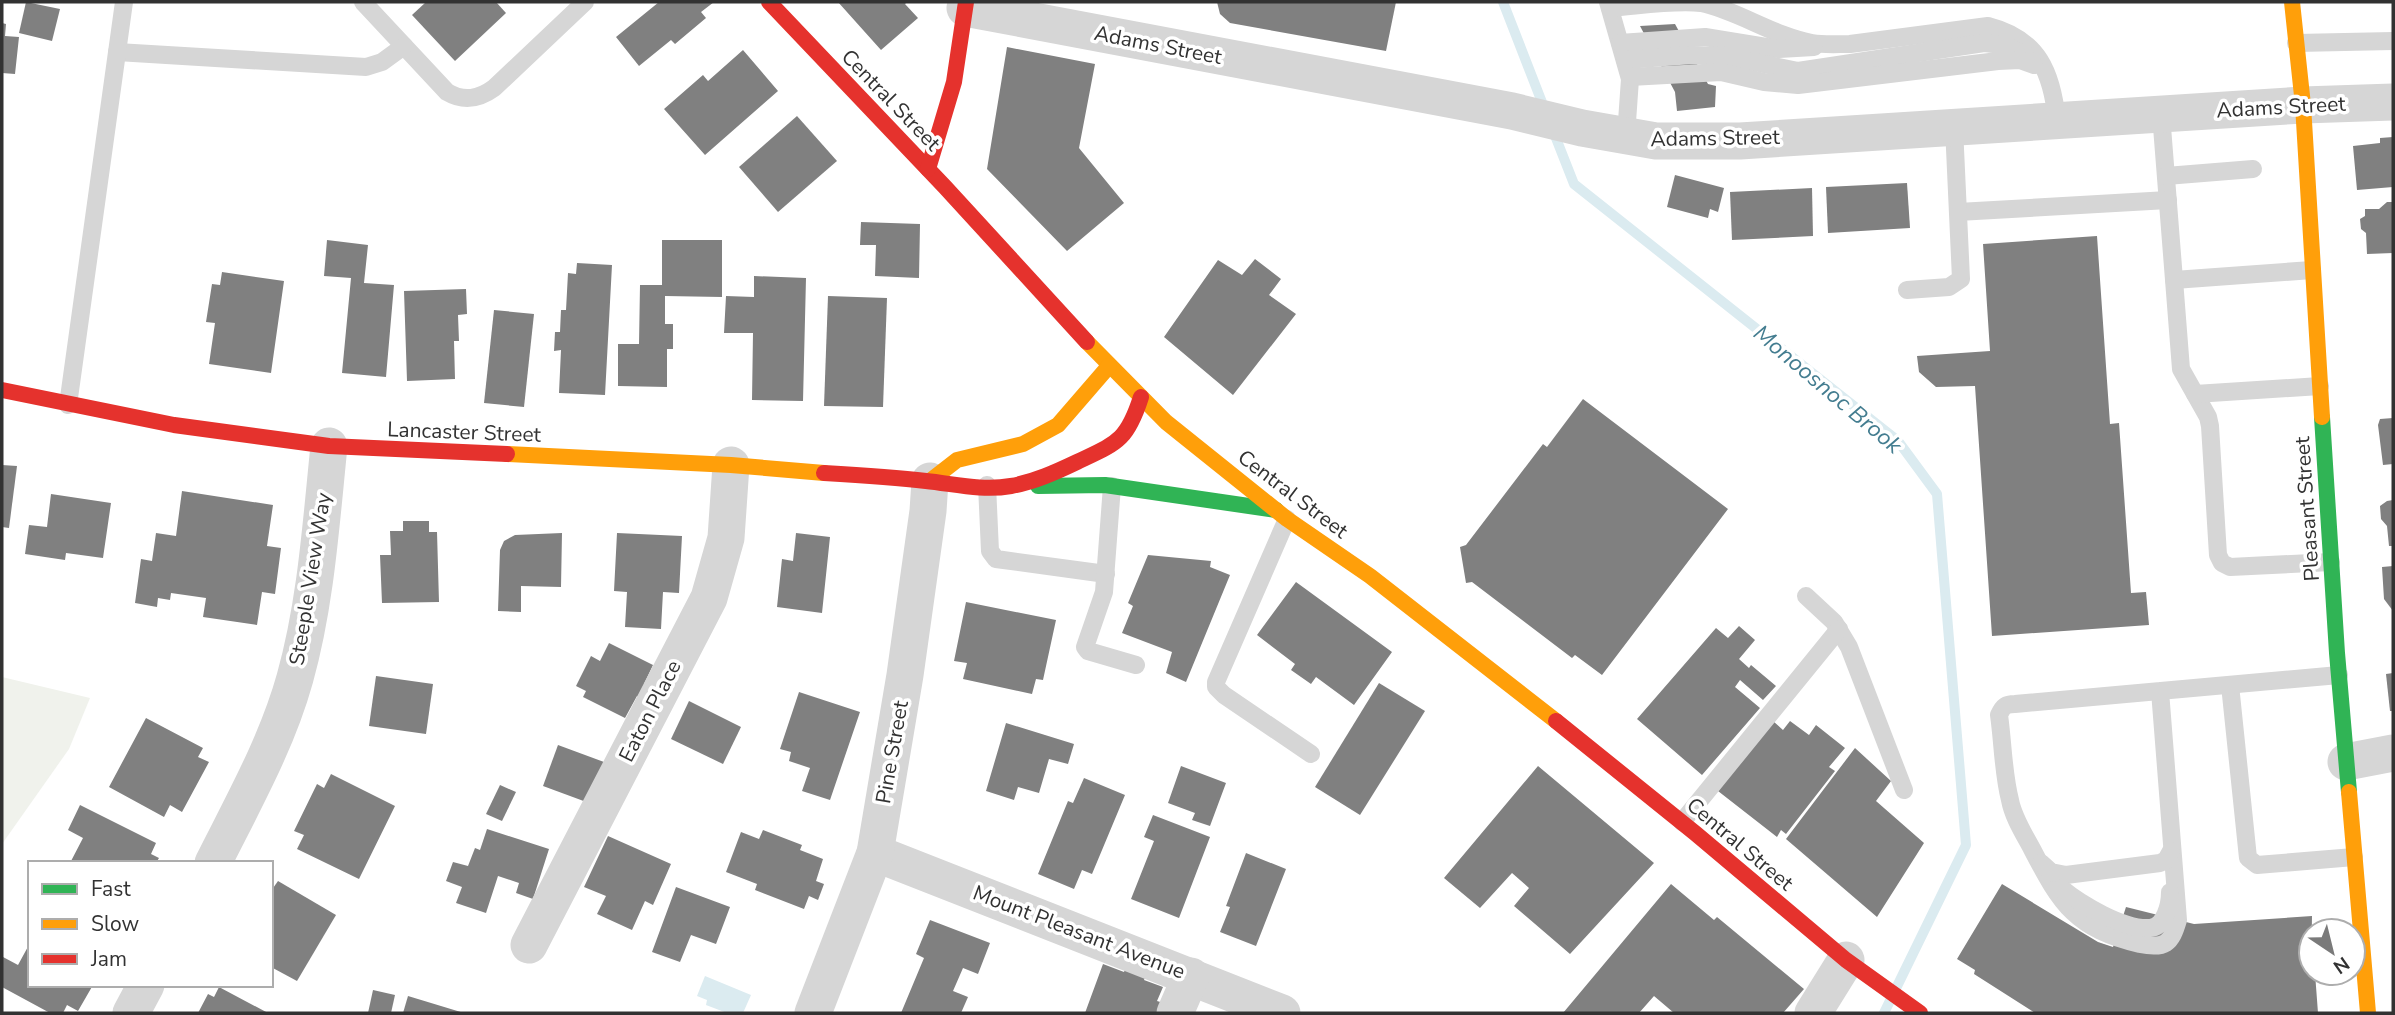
<svg xmlns="http://www.w3.org/2000/svg" width="2395" height="1015" font-family="'Nunito Sans',sans-serif">
<rect width="100%" height="100%" fill="#fff"/>
<polygon fill="#f0f2ec" points="2,677 90,698 69,749 2,844"/>
<polygon fill="#dbebf0" points="705,976 751,995 743,1013 727,1013 706,1005 707,1000 697,996"/>
<g fill="none" stroke-linecap="round" stroke-linejoin="round">
<g stroke="#dbebf0" stroke-width="10">
<polyline points="1503,2 1545,110"/>
<polyline points="1552,128 1574,184 1898,441 1937,494 1966,845 1884,1013"/>
</g>
</g>
<g fill="#808080">
<polygon points="26,2 60,9 52,41 19,33"/>
<polygon points="426,2 496,2 506,13 455,61 412,15"/>
<polygon points="659,2 714,2 701,12 706,18 675,44 671,40 639,66 616,37"/>
<polygon points="838,2 907,2 905,4 918,18 881,50"/>
<polygon points="1217,2 1396,2 1386,51 1230,23 1220,14"/>
<polygon points="2,23 6,24 5,36 19,37 15,74 2,73"/>
<polygon points="1675,24 1708,84 1716,86 1715,107 1677,111 1675,92 1640,26"/>
<polygon points="1007,47 1095,64 1079,148 1124,203 1067,251 987,169"/>
<polygon points="743,50 778,91 705,155 664,109 703,75 708,81"/>
<polygon points="797,116 837,161 778,212 739,167"/>
<polygon points="2393,137 2393,187 2357,190 2353,146 2380,143 2380,138"/>
<polygon points="1675,175 1724,188 1718,212 1710,209 1708,218 1667,207"/>
<polygon points="1907,183 1910,228 1828,233 1826,187"/>
<polygon points="1812,188 1813,236 1732,240 1730,192"/>
<polygon points="2387,202 2393,202 2393,253 2367,254 2366,233 2361,229 2360,219 2365,216 2365,209 2379,209"/>
<polygon points="861,222 920,224 919,278 875,276 876,245 860,245"/>
<polygon points="2097,236 2110,424 2119,423 2131,593 2146,592 2149,625 1992,636 1975,386 1936,387 1919,372 1917,356 1990,351 1983,244"/>
<polygon points="327,240 368,245 364,283 394,285 386,377 342,373 351,278 324,276"/>
<polygon points="662,240 722,240 722,297 665,296 665,324 673,324 673,349 667,349 667,387 618,386 618,344 639,344 640,285 662,285"/>
<polygon points="1255,259 1281,279 1269,295 1296,314 1233,395 1164,337 1218,260 1242,275"/>
<polygon points="577,263 612,265 605,395 559,393 561,350 554,351 555,332 560,332 561,310 566,310 568,273 576,274"/>
<polygon points="222,272 284,281 271,373 209,364 215,323 206,322 212,284 220,285"/>
<polygon points="754,276 806,278 803,401 752,400 753,333 724,333 726,296 754,297"/>
<polygon points="466,289 467,314 458,315 459,341 454,341 455,379 407,381 404,291"/>
<polygon points="828,296 887,298 883,407 824,406"/>
<polygon points="494,310 534,314 524,407 484,403"/>
<polygon points="1583,399 1728,509 1602,675 1575,655 1572,658 1472,582 1466,583 1460,547 1466,545 1543,444 1547,447"/>
<polygon points="2393,418 2393,464 2383,465 2378,425 2380,419"/>
<polygon points="2,465 17,466 9,528 2,527"/>
<polygon points="182,491 273,505 267,546 281,548 275,594 262,592 257,625 203,617 206,598 171,593 170,600 158,598 157,607 135,603 141,559 152,561 156,533 176,536"/>
<polygon points="51,494 111,503 103,558 66,553 65,560 25,554 29,525 47,527"/>
<polygon points="2393,500 2393,546 2389,546 2387,526 2381,519 2380,506 2387,501"/>
<polygon points="403,521 429,521 429,532 437,532 439,602 382,603 380,555 391,555 390,531 403,531"/>
<polygon points="562,533 561,587 521,586 521,612 498,611 500,550 504,541 515,535"/>
<polygon points="617,533 682,536 679,593 663,592 661,629 625,627 627,592 614,591"/>
<polygon points="796,533 830,537 822,613 777,607 782,559 793,561"/>
<polygon points="1148,555 1211,561 1210,567 1230,575 1186,682 1166,673 1172,652 1122,633 1133,606 1128,603"/>
<polygon points="2393,566 2393,611 2384,599 2382,567"/>
<polygon points="1296,582 1392,652 1354,705 1316,677 1311,684 1291,670 1295,664 1257,635"/>
<polygon points="966,602 1056,620 1043,680 1036,679 1032,694 963,679 967,663 954,661"/>
<polygon points="1739,626 1755,640 1739,659 1749,668 1751,665 1776,686 1763,700 1740,680 1735,687 1760,708 1702,775 1637,719 1716,628 1728,638"/>
<polygon points="609,643 653,665 644,684 650,687 644,700 637,696 625,718 583,697 586,691 576,686 591,656 600,661"/>
<polygon points="2393,673 2393,711 2390,711 2386,674"/>
<polygon points="376,676 433,684 426,734 369,726"/>
<polygon points="1379,683 1425,711 1360,815 1315,787"/>
<polygon points="799,692 860,712 830,800 802,791 810,768 789,761 791,752 780,749"/>
<polygon points="689,701 741,727 723,764 671,739"/>
<polygon points="146,718 203,748 198,757 209,762 182,812 170,805 164,817 109,787"/>
<polygon points="1773,721 1783,730 1790,721 1809,735 1816,725 1845,748 1829,767 1835,771 1786,834 1781,830 1777,837 1718,791"/>
<polygon points="1006,723 1074,744 1068,764 1049,759 1039,793 1018,787 1014,800 986,791"/>
<polygon points="558,745 604,762 589,803 543,786"/>
<polygon points="1855,748 1891,781 1876,801 1924,843 1877,917 1786,839"/>
<polygon points="1181,766 1226,783 1210,826 1192,820 1195,813 1168,803"/>
<polygon points="1538,766 1654,863 1570,954 1514,906 1529,888 1512,873 1480,908 1444,878"/>
<polygon points="331,774 395,806 359,879 297,849 304,835 294,831 317,784 324,788"/>
<polygon points="1084,778 1125,795 1092,874 1082,870 1074,889 1038,874 1068,801 1073,803"/>
<polygon points="500,785 516,792 502,821 486,814"/>
<polygon points="80,805 156,843 151,854 159,858 156,863 70,863 83,838 68,830"/>
<polygon points="1153,815 1210,837 1179,918 1131,899 1154,841 1144,837"/>
<polygon points="487,829 549,849 533,899 516,893 519,883 498,876 486,913 456,903 462,887 446,881 453,862 468,866 475,848 480,850"/>
<polygon points="763,830 802,845 800,850 823,859 816,881 824,884 818,900 809,896 804,909 755,890 757,884 726,872 741,832 759,839"/>
<polygon points="608,836 671,864 653,905 645,901 632,930 597,914 606,896 584,887"/>
<polygon points="1246,853 1286,869 1256,946 1220,932 1230,907 1226,906"/>
<polygon points="278,881 336,915 297,981 271,967 271,891"/>
<polygon points="1671,884 1714,920 1717,917 1804,989 1783,1013 1674,1013 1654,996 1639,1013 1563,1013"/>
<polygon points="2002,884 2098,942 2113,947 2126,907 2194,924 2312,916 2311,973 2315,973 2318,1013 2035,1013 1974,974 1975,970 1957,959"/>
<polygon points="676,887 730,907 716,944 691,935 680,962 652,952"/>
<polygon points="930,920 990,943 978,974 963,968 953,991 968,997 961,1013 901,1013 924,958 916,954"/>
<polygon points="30,943 30,985 93,985 78,1011 67,1005 63,1013 50,1013 2,987 3,957 18,965"/>
<polygon points="1103,964 1124,972 1127,965 1147,972 1144,980 1163,987 1157,1001 1167,1004 1163,1013 1085,1013"/>
<polygon points="219,987 268,1013 198,1013 208,994 214,997"/>
<polygon points="373,990 395,995 391,1013 368,1013"/>
<polygon points="408,996 464,1013 403,1013"/>
</g>
<g fill="none" stroke-linecap="round" stroke-linejoin="round">
<g stroke="#d6d6d6" stroke-width="18">
<path d="M363,2l84,90c17,10 32,7 47,-4l91,-86"/>
<polyline points="1608,2 1630,79 1626,136"/>
<path d="M1610,8c28,-2 62,-8 91,-5 38,8 72,33 111,40 12,2 25,1 38,1l138,-18c51,13 64,47 69,95"/>
<polyline points="1620,43 1705,37 1779,49 1814,47"/>
<polyline points="2296,43 2393,41"/>
<polyline points="117,52 366,67 382,62 404,46"/>
<polyline points="1625,60 1692,55 1725,56 1798,71 1984,43 2003,45 2025,54"/>
<polyline points="1630,77 1721,72 1764,82 1798,85 1998,61 2020,60 2034,65"/>
<polyline points="2161,114 2181,369 2208,417 2210,426 2218,555 2222,563 2230,567 2331,562"/>
<polyline points="2166,176 2253,169"/>
<polyline points="1958,212 2168,200"/>
<polyline points="2174,280 2312,270"/>
<polyline points="1907,290 1949,287 1961,279 1954,127"/>
<polyline points="2195,394 2320,386"/>
<polyline points="68,405 124,2"/>
<polyline points="987,485 990,551 996,559 1106,574"/>
<polyline points="1112,486 1104,592 1085,647 1088,651 1136,665"/>
<polyline points="1287,519 1216,682 1216,687 1224,695 1311,754"/>
<polyline points="1806,596 1834,622 1849,647 1904,790"/>
<polyline points="2230,685 2248,858 2257,865 2354,857"/>
<path d="M2160,691l18,229c-7,24 -13,29 -38,24 -64,-15 -79,-39 -108,-95 -8,-15 -19,-32 -22,-49 -7,-27 -7,-57 -11,-85 4,-9 7,-11 16,-11l324,-29"/>
<polyline points="1682,822 1839,629"/>
<polyline points="2041,863 2051,872 2066,875 2160,863 2166,860 2171,851"/>
<path d="M2061,888c19,16 63,42 89,40 15,-1 20,-24 20,-36"/>
</g>
<g stroke="#d6d6d6" stroke-width="37">
<polyline points="965,8 1512,111 1582,128 1656,141 1740,141 2303,105 2393,102"/>
<polyline points="2346,762 2393,753"/>
<polyline points="875,853 1282,1013"/>
<path d="M213,863c30,-60 64,-120 82,-185 21,-75 26,-155 34,-232"/>
<polyline points="529,945 709,598 726,538 731,465"/>
<polyline points="131,1013 146,985"/>
<polyline points="813,1013 875,853 905,675 928,511 930,481"/>
<polyline points="1175,1013 1191,976"/>
<polyline points="1813,1013 1846,960"/>
</g>
<g stroke="#30b455" stroke-width="16">
<polyline points="2322,417 2337,653 2349,792"/>
<polyline points="1038,486 1105,485 1276,510"/>
</g>
<g stroke="#ff9f0a" stroke-width="16">
<polyline points="2292,2 2303,105 2322,417"/>
<polyline points="1087,342 1166,422 1287,519 1370,576 1556,721"/>
<polyline points="507,454 731,465 824,473"/>
<polyline points="930,481 957,460 1023,444 1058,425 1109,366"/>
<polyline points="2349,792 2368,1013"/>
</g>
<g stroke="#e5322d" stroke-width="16">
<polyline points="769,2 945,187 1087,342"/>
<polyline points="928,169 954,82 966,2"/>
<polyline points="2,390 174,425 329,446 507,454"/>
<path d="M824,473c34,2 68,4 102,8 29,3 56,10 85,5 23,-4 45,-14 66,-24 40,-19 50,-21 64,-65"/>
<polyline points="1556,721 1695,833 1846,960 1920,1013"/>
</g>
</g>
<g text-anchor="middle" stroke-width="7" stroke-linejoin="round" paint-order="stroke">
<g font-size="21" fill="#323232" stroke="#fff">
<text transform="translate(1158 45) rotate(11)" y="7">Adams Street</text>
<text transform="translate(891 100) rotate(46)" y="7">Central Street</text>
<text transform="translate(2281 107) rotate(-3)" y="7">Adams Street</text>
<text transform="translate(1715 138) rotate(-1)" y="7">Adams Street</text>
<text transform="translate(464 432) rotate(2)" y="7">Lancaster Street</text>
<text transform="translate(1293 494) rotate(37)" y="7">Central Street</text>
<text transform="translate(2307 509) rotate(-94)" y="7">Pleasant Street</text>
<text transform="translate(310 579) rotate(-81)" y="7">Steeple View Way</text>
<text transform="translate(650 711) rotate(-63)" y="7">Eaton Place</text>
<text transform="translate(892 752) rotate(-80)" y="7">Pine Street</text>
<text transform="translate(1740 844) rotate(40)" y="7">Central Street</text>
<text transform="translate(1079 932) rotate(21)" y="7">Mount Pleasant Avenue</text>
</g>
<g font-size="23" font-style="italic" fill="#447d90" stroke="#fff">
<text transform="translate(1828 389) rotate(40)" y="8">Monoosnoc Brook</text>
</g>
</g>
<rect width="2395" height="1015" fill="none" stroke="#323232" stroke-width="7"/>
<rect x="28" y="861" width="245" height="126" fill="#ffffff" stroke="#adadad" stroke-width="2"/>
<rect x="42" y="884" width="35" height="10" fill="#30b455" stroke="#adadad" stroke-width="2"/>
<text x="91" y="896" font-size="21" fill="#323232">Fast</text>
<rect x="42" y="919" width="35" height="10" fill="#ff9f0a" stroke="#adadad" stroke-width="2"/>
<text x="91" y="931" font-size="21" fill="#323232">Slow</text>
<rect x="42" y="954" width="35" height="10" fill="#e5322d" stroke="#adadad" stroke-width="2"/>
<text x="91" y="966" font-size="21" fill="#323232">Jam</text>
<g transform="translate(2332 952) rotate(145)"><circle r="33" fill="#ffffff" stroke="#adadad" stroke-width="2"/>
<path d="M0-5L12 26L0 18L-12 26Z" fill="#7a7a7a"/>
<text y="-10" font-size="19" font-weight="bold" text-anchor="middle" fill="#323232">N</text>
</g>
</svg>
